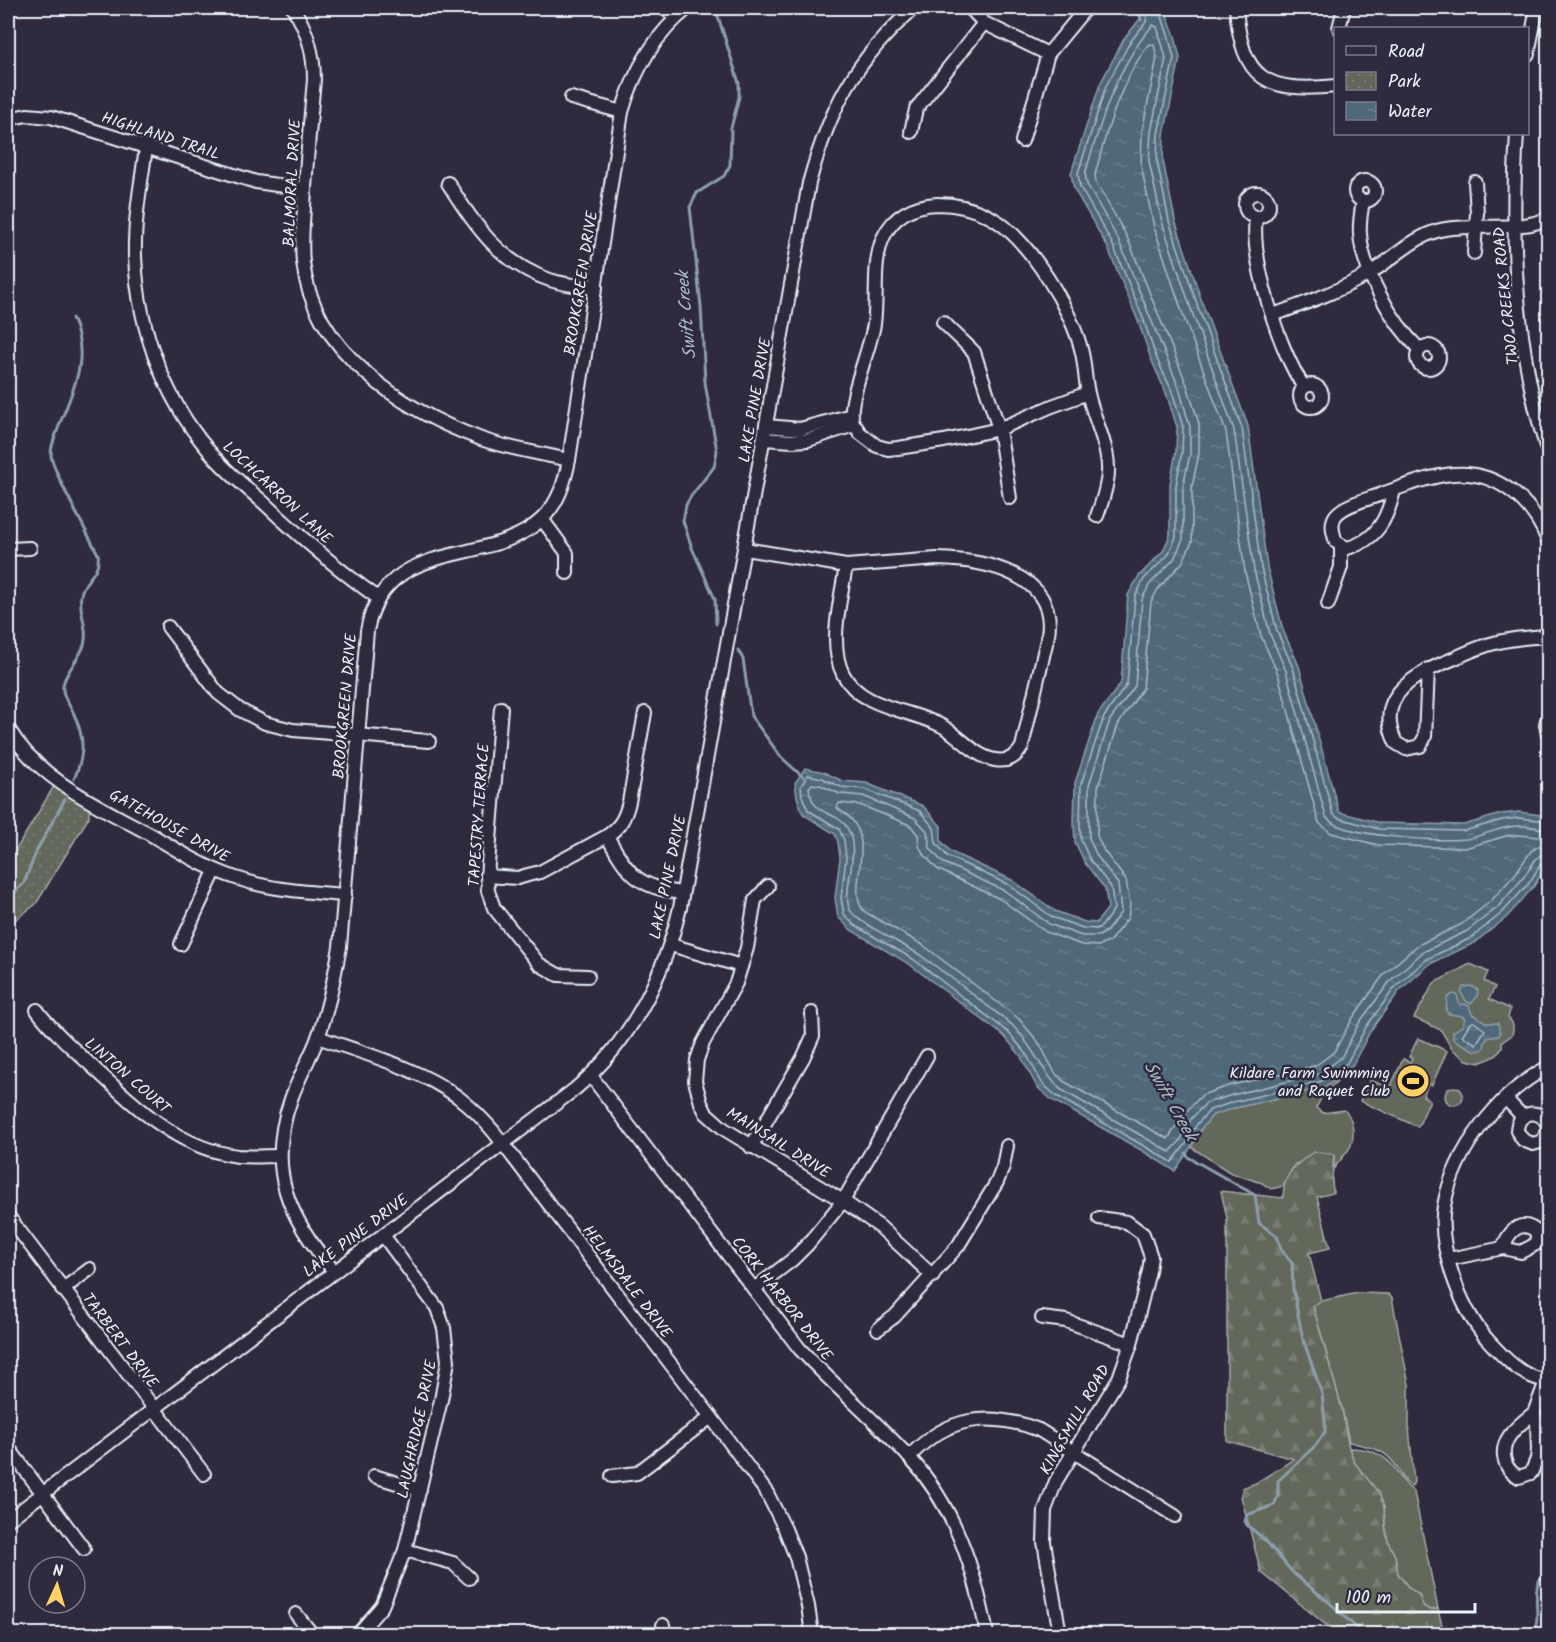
<svg xmlns="http://www.w3.org/2000/svg" width="1556" height="1642" font-family="Kalam,sans-serif">
<defs>
<pattern id="forest-firs" width="22" height="20" patternUnits="userSpaceOnUse" patternTransform="scale(1.5)"><rect width="22" height="20" fill="#62675a"/><path d="M5 1l3.5 6h-7zM16 11l3.5 6h-7z" fill="#787d72"/></pattern>
<pattern id="park-dots" width="8" height="8" patternUnits="userSpaceOnUse" patternTransform="scale(1.5)"><rect width="8" height="8" fill="#62675a"/><path d="M2 2h.1M6 6h.1" fill="none" stroke="#787d72" stroke-width="1.8" stroke-linecap="round"/></pattern>
<pattern id="water-ripples" width="26" height="14" patternUnits="userSpaceOnUse" patternTransform="scale(1.5)"><rect width="26" height="14" fill="#50697a"/><path d="M2 4q2-2 4 0t4 0M15 11q2-2 4 0t4 0" fill="none" stroke="#697f8e"/></pattern>
</defs>
<rect width="100%" height="100%" fill="#2f2a3d"/>
<filter id="ink" filterUnits="userSpaceOnUse"><feTurbulence type="fractalNoise" baseFrequency=".0167" numOctaves="2"/><feDisplacementMap in="SourceGraphic" scale="12" xChannelSelector="R" yChannelSelector="G"/><feConvolveMatrix kernelMatrix="1 2 1 2 8 2 1 2 1" color-interpolation-filters="sRGB"/></filter>
<g filter="url(#ink)">
<g fill="#62675a" stroke="#a5aca9" stroke-width="1.5">
<path d="M1470,964l18,8 -4,9 11,6 -6,12 21,10 -2,9c6,4 6,10 4,17l-10,7v5l-5,8 -8,4 -10,4 -12,-3 -15,-11 -11,-19 -27,-12 20,-35z"/>
<polygon points="1418,1038 1447,1051 1432,1085 1428,1084 1423,1096 1430,1100 1418,1127 1360,1101 1370,1080 1390,1088 1403,1059 1410,1062 1412,1058 1409,1057"/>
<path d="M1347,1071l-24,24 -7,13 7,5 21,-3c9,7 11,24 7,35 -1,5 -13,17 -17,23v-14l-39,10 -12,22 -12,3 -9,-6 -31,-10 -40,-26 11,-19 10,-13 23,-7 90,-21z"/>
<circle cx="1454" cy="1096" r="9"/>
<path d="M1358,1293l30,1 4,4 17,87v42l5,55 -2,4c-10,-5 -12,-15 -18,-23 -11,-15 -28,-17 -45,-21l-7,-33 -29,-103 8,-5z"/>
<path d="M1349,1448c16,0 33,5 44,18 7,10 11,19 21,26l24,117 -8,1 -7,-4 -4,-11 -10,-7 -11,-14 -3,-18 -7,-14 -3,-16 -1,-19 -30,-45z"/>
</g>
<path fill="url(#forest-firs)" stroke="#a5aca9" stroke-width="1.5" d="M1313,1152l21,2 -2,26 1,13 -16,4 13,51 -21,5 12,48 -8,5 29,103 7,39 5,14 25,31 5,14 1,19 3,16 7,14 3,18 11,14 10,7 4,11 7,4 8,-1 6,25h-107l-76,-62 -20,-76 1,-8 14,-5 38,-24 -67,-18v-223l-6,-27 62,7c0,-24 12,-33 30,-46z"/>
<polygon fill="url(#park-dots)" stroke="#a5aca9" stroke-width="1.5" points="54,786 89,808 89,817 36,904 8,925 8,863"/>
<g fill="url(#water-ripples)" stroke="#8d9fac" stroke-width="1.5">
<polygon points="1143,8 1164,8 1175,36 1180,58 1164,135 1163,161 1175,220 1203,305 1248,426 1267,567 1283,630 1299,666 1339,812 1380,823 1464,825 1501,814 1519,812 1548,816 1548,863 1534,886 1507,917 1474,943 1430,964 1400,990 1371,1030 1352,1066 1325,1087 1235,1108 1213,1115 1202,1128 1191,1147 1175,1171 1141,1150 1052,1100 1037,1087 1020,1055 1004,1036 909,964 851,930 838,917 835,898 840,858 838,842 835,834 803,814 797,797 795,783 805,768 824,772 842,781 866,783 923,806 941,826 941,841 951,852 1012,880 1055,911 1085,922 1096,923 1108,908 1105,889 1085,863 1075,842 1074,825 1075,783 1098,714 1121,683 1128,595 1139,576 1163,551 1170,535 1170,484 1176,451 1177,427 1166,393 1151,359 1138,321 1107,246 1074,189 1071,173 1100,84 1124,39 1140,19"/>
<polygon points="1471,986 1478,990 1477,997 1471,1004 1466,1001 1461,993 1463,987"/>
<polygon points="1453,994 1457,995 1460,1005 1465,1004 1469,1006 1472,1014 1487,1023 1498,1023 1500,1033 1499,1036 1487,1038 1483,1049 1479,1051 1473,1050 1453,1039 1453,1032 1462,1026 1465,1019 1462,1016 1449,1014 1446,1011 1447,998"/>
</g>
<g fill="none" stroke-linecap="round" stroke-linejoin="round">
<g stroke="#abbbc6" stroke-width="1.5">
<polyline points="1148,8 1146,22 1130,42 1106,86 1078,173 1080,187 1112,243 1143,318 1156,357 1172,391 1183,427 1182,452 1176,485 1176,537 1168,555 1144,579 1135,597 1127,684 1104,717 1081,784 1080,825 1081,840 1090,860 1111,887 1114,909 1102,926 1096,929 1083,928 1052,917 1009,885 947,856 936,843 934,828 920,811 864,789 841,787 822,778 808,775 801,786 802,796 808,810 839,829 844,840 846,858 841,898 844,914 854,925 913,959 1008,1032 1025,1052 1042,1083 1055,1095 1172,1162 1186,1144 1197,1124 1210,1110 1233,1102 1322,1081 1347,1063 1366,1027 1396,986 1427,959 1471,938 1502,913 1529,883 1541,864 1548,861"/>
<polyline points="1159,8 1169,38 1174,58 1158,134 1157,161 1169,221 1198,307 1242,428 1261,568 1277,631 1293,668 1333,814 1338,818 1379,829 1464,831 1502,820 1519,818 1548,821"/>
<path d="M1548,829c-10,0 -21,-4 -32,-3 -17,1 -33,10 -50,13 -24,3 -127,-2 -140,-22l-40,-146 -16,-37 -16,-64 -20,-140 -43,-121 -29,-87 -13,-61 2,-29 15,-74 -9,-31 -4,-2c-37,42 -52,96 -68,149l2,10 32,57 60,147 11,39v27l-7,32v53l-9,20 -24,25 -8,15 -7,87 -25,34 -21,65v53l8,18 21,28 3,28 -14,19 -8,5h-17l-33,-12 -44,-33 -63,-29 -12,-14 -3,-17 -12,-13 -52,-22 -23,-2 -20,-9 -8,-1 -3,4c4,31 28,21 39,41 13,26 -7,62 2,81 7,13 58,36 73,47 21,15 42,31 62,47 10,8 21,14 29,23 19,19 27,44 46,62l110,63 10,-11 11,-22 15,-16 26,-8 87,-21 22,-16 18,-35 32,-43 32,-28 44,-21 30,-23 26,-30 13,-19 6,-5h6"/>
<path d="M1548,838l-29,-3 -13,1 -41,12 -87,-3 -47,-12 -12,-10 -41,-149 -17,-38 -16,-64 -19,-140 -44,-120 -28,-85 -13,-61 1,-35 15,-73 -3,-13 -4,-1c-28,31 -45,91 -55,131l1,7 31,55 60,148 12,39v29l-7,34v55l-10,21 -24,26 -7,13 -8,86 -25,37 -20,62 -1,49 7,15 22,29 4,25 -2,13 -19,24 -11,4 -16,-1 -36,-13 -46,-33 -63,-30 -14,-16 -4,-7 -1,-11 -8,-10 -50,-20 -21,-2 -2,5c5,4 11,7 15,12 23,26 -7,73 13,92l58,33 96,74 20,24 16,30 10,9 103,57 16,-25 18,-19 26,-9 87,-20 19,-14 18,-33 32,-45 34,-29 44,-21 29,-23 25,-28 15,-22 8,-5 9,-1"/>
<polygon points="1474,1022 1485,1030 1476,1044 1462,1036 1470,1023"/>
</g>
<g stroke="#8d9fac" stroke-width="3">
<polyline points="1138,8 1141,20"/>
<polyline points="716,10 739,83 739,97 731,128 730,165 724,176 697,193 690,207 701,306 705,383 717,451 714,467 691,496 686,505 683,521 692,548 715,599 716,624"/>
<path d="M72,318c18,39 3,68 -12,105 -3,10 -9,20 -9,31 0,15 38,82 47,100 3,20 -15,25 -17,41 -3,17 8,32 3,50 -4,13 -21,30 -21,42 -1,9 6,17 10,25 12,25 12,42 1,67"/>
<polyline points="738,650 743,659 751,716 781,757 803,777"/>
<polyline points="8,899 24,883 37,850 65,799"/>
<polyline points="1186,1153 1188,1157 1255,1195 1259,1223 1277,1236 1281,1249 1292,1263 1293,1290 1303,1339 1322,1394 1325,1422 1325,1432 1316,1445 1278,1481 1278,1496 1274,1505 1247,1515 1245,1521 1247,1525 1265,1540 1294,1574 1330,1603 1363,1634"/>
<path d="M1533,1634c11,-20 -7,-48 15,-64"/>
</g>
<defs>
<g id="minor">
<path d="M293,8c15,23 21,45 21,72 -4,42 -8,85 -10,127 -1,18 -3,37 -1,55 9,89 101,149 178,177 28,10 59,14 88,21"/>
<polyline points="666,8 675,18"/>
<polyline points="970,8 984,23 1048,54"/>
<path d="M1236,8c6,72 30,85 100,78"/>
<polyline points="1339,28 1344,8"/>
<polyline points="1528,54 1537,8"/>
<polyline points="571,98 622,112"/>
<polyline points="8,119 27,115 51,117 256,182 305,189"/>
<polyline points="911,132 916,109 984,23"/>
<path d="M1517,134c-7,106 -2,216 31,319"/>
<polyline points="1022,141 1048,54 1086,8"/>
<path d="M146,148c-5,35 -12,72 -11,108 3,76 32,151 84,206 14,15 29,27 44,40 37,35 74,67 115,96"/>
<circle cx="1365" cy="191" r="10"/>
<path d="M448,183c26,42 53,81 102,97 15,5 30,6 46,8"/>
<circle cx="1257" cy="205" r="12"/>
<path d="M1363,201c-2,11 -4,22 -3,33 3,39 32,88 59,115"/>
<path d="M1256,217c-6,42 24,136 48,170"/>
<polyline points="1474,253 1477,213 1475,182"/>
<path d="M1273,315c33,-12 67,-24 97,-42 23,-14 43,-36 70,-43 31,-7 84,2 108,-12"/>
<polyline points="943,322 974,352 999,429 1010,498"/>
<circle cx="1428" cy="357" r="11"/>
<circle cx="1311" cy="396" r="11"/>
<path d="M1088,393l-36,13 -53,23 -55,12 -46,7 -10,1 -11,-3 -17,-13 -8,-12c-4,-23 18,-71 22,-97 4,-28 -2,-60 9,-86 10,-22 30,-33 54,-34 18,0 36,4 53,13 38,20 83,94 92,136 3,13 3,27 6,40 6,29 25,59 19,88 -2,12 -6,24 -10,35"/>
<polyline points="767,426 800,429 852,415"/>
<polyline points="764,439 792,441 808,440 854,425"/>
<path d="M1394,490c-6,27 -17,51 -47,58l-11,-6c-3,-9 -6,-19 0,-27 9,-11 33,-16 46,-21 22,-8 48,-18 71,-20 45,-4 80,28 95,67"/>
<polyline points="542,519 567,553 567,573"/>
<polyline points="8,549 30,548"/>
<polyline points="745,549 846,566"/>
<path d="M937,559c47,1 121,15 111,76l-26,112c-6,11 -15,15 -27,13 -20,-3 -36,-25 -53,-34 -32,-17 -81,-17 -99,-52 -15,-30 -2,-75 3,-108z"/>
<polyline points="1328,604 1341,567 1341,546"/>
<polyline points="168,627 218,693 240,710 265,723 293,730 429,741"/>
<path d="M1428,669l-3,68 -5,9 -14,3 -10,-6c-24,-49 23,-70 59,-85 15,-7 31,-14 48,-17 15,-3 30,-4 45,-5"/>
<polyline points="501,708 487,876 488,891 494,908 539,964 558,975 588,976"/>
<polyline points="1548,717 1546,724 1548,734"/>
<path d="M8,728c30,52 91,78 142,106 27,16 55,34 86,44 34,12 72,14 109,17"/>
<path d="M607,836c22,39 30,51 75,57"/>
<path d="M487,876l31,2 10,-3 12,-3 67,-36c13,-9 18,-18 22,-34l16,-89"/>
<polyline points="768,886 755,900 747,948 736,983 703,1043 697,1060 695,1081 701,1103 706,1113 724,1129 843,1201 880,1227 933,1276"/>
<polyline points="181,944 215,871"/>
<polyline points="671,945 741,966"/>
<path d="M37,1010c16,22 38,40 58,59 41,38 84,80 143,87 14,1 28,0 41,0"/>
<path d="M318,1037c46,17 99,30 140,60 13,10 25,22 36,35l217,285 56,76 18,36 11,28 12,49 4,28"/>
<path d="M1548,1067c-49,26 -94,83 -104,139 -7,40 16,101 42,132 17,19 36,40 62,43"/>
<path d="M591,1076l208,272c35,38 75,71 110,109 46,50 66,113 78,177"/>
<polyline points="1506,1099 1523,1117"/>
<path d="M1548,1127c-5,-20 -31,-17 -31,4l6,9 10,4 10,-3 5,-12"/>
<polyline points="751,1147 803,1058 813,1036 812,1013"/>
<polyline points="8,1216 204,1474"/>
<path d="M1449,1259l54,-11 18,4 15,-8 1,-8 -1,-5c-16,-13 -28,2 -33,17"/>
<path d="M334,1271c-46,-53 -68,-102 -43,-172 7,-20 18,-39 26,-59 11,-29 17,-62 23,-93l27,-316c18,-98 123,-61 176,-113 16,-16 22,-37 26,-58l53,-348c12,-41 32,-77 66,-104"/>
<polyline points="754,1289 792,1260 808,1244 843,1201 927,1056"/>
<polyline points="62,1290 90,1269"/>
<polyline points="1042,1318 1066,1321 1131,1344"/>
<polyline points="878,1329 895,1316 958,1246 997,1182 1003,1167 1007,1146"/>
<path d="M1534,1413c-17,13 -37,28 -28,51 3,7 7,10 13,13l12,-4 6,-14 1,-9 -1,-28 -3,-9 12,-32"/>
<polyline points="8,1447 84,1549"/>
<path d="M909,1457c38,-41 80,-46 130,-27l136,86"/>
<polyline points="374,1476 420,1490"/>
<polyline points="612,1476 637,1473 711,1417"/>
<path d="M8,1520l567,-431c56,-47 88,-111 105,-181l129,-725c21,-76 46,-123 105,-175"/>
<polyline points="405,1550 453,1563 469,1578"/>
<polyline points="296,1614 312,1634"/>
<polyline points="663,1625 665,1634"/>
<polyline points="358,1634 382,1606 405,1550 441,1400 448,1361 444,1328 437,1308 383,1235"/>
<polyline points="1060,1634 1044,1542 1045,1510 1056,1481 1119,1378 1131,1344 1149,1271 1151,1257 1143,1234 1127,1222 1099,1218"/>
</g>
</defs>
<use href="#minor" stroke="#e8f1f8" stroke-width="16"/>
<use href="#minor" stroke="#2f2a3d" stroke-width="12"/>
</g>
</g>
<defs>
<symbol id="stadium-disc" viewBox="-11 -11 22 22"><circle r="9.5" fill="#ffd166" stroke="#2f2a3d"/><path d="M0-5a6.5 5 0 1 0 0 10a6.5 5 0 1 0 0-10ZM-3.5-1.8h7v3.6h-7Z" fill="#111"/></symbol>
</defs>
<g fill-rule="evenodd">
<use href="#stadium-disc" x="1394" y="1062" width="38" height="38"/>
</g>
<g text-anchor="middle" stroke-width="5" stroke-linejoin="round" paint-order="stroke">
<g font-size="16" fill="#e8f1f8" stroke="#2f2a3d">
<text transform="translate(161 135) rotate(18)" y="6">HIGHLAND TRAIL</text>
<text transform="translate(291 183) rotate(-87)" y="6">BALMORAL DRIVE</text>
<text transform="translate(580 283) rotate(-81)" y="6">BROOKGREEN DRIVE</text>
<text transform="translate(1505 296) rotate(-96)" y="6">TWO CREEKS ROAD</text>
<text transform="translate(754 400) rotate(-80)" y="6">LAKE PINE DRIVE</text>
<text transform="translate(278 492) rotate(43)" y="6">LOCHCARRON LANE</text>
<text transform="translate(344 706) rotate(-85)" y="6">BROOKGREEN DRIVE</text>
<text transform="translate(478 815) rotate(-86)" y="6">TAPESTRY TERRACE</text>
<text transform="translate(170 825) rotate(29)" y="6">GATEHOUSE DRIVE</text>
<text transform="translate(667 877) rotate(-78)" y="6">LAKE PINE DRIVE</text>
<text transform="translate(128 1075) rotate(41)" y="6">LINTON COURT</text>
<text transform="translate(779 1142) rotate(32)" y="6">MAINSAIL DRIVE</text>
<text transform="translate(355 1235) rotate(-37)" y="6">LAKE PINE DRIVE</text>
<text transform="translate(628 1281) rotate(53)" y="6">HELMSDALE DRIVE</text>
<text transform="translate(783 1298) rotate(52)" y="6">CORK HARBOR DRIVE</text>
<text transform="translate(121 1340) rotate(53)" y="6">TARBERT DRIVE</text>
<text transform="translate(1074 1419) rotate(-60)" y="6">KINGSMILL ROAD</text>
<text transform="translate(416 1429) rotate(-78)" y="6">LAUGHRIDGE DRIVE</text>
</g>
<g font-size="16" fill="#e8f1f8" stroke="#2f2a3d" text-anchor="end">
<text x="1390" y="1078">Kildare Farm Swimming<tspan x="1390" dy="18">and Raquet Club</tspan></text>
</g>
<g font-size="18" font-style="italic" fill="#abbbc6" stroke="#2f2a3d">
<text transform="translate(686 315) rotate(-95)" y="6">Swift Creek</text>
<text transform="translate(1171 1101) rotate(60)" y="6">Swift Creek</text>
</g>
</g>
<rect width="1556" height="1642" fill="none" stroke="#2f2a3d" stroke-width="30"/>
<rect x="15" y="15" width="1526" height="1612" fill="none" stroke="#e8f1f8" stroke-width="2" filter="url(#ink)"/>
<rect x="1334" y="27" width="195" height="108" fill="#2f2a3d" stroke="#797a88" stroke-width="1.5"/>
<rect x="1346" y="46" width="30" height="9" fill="#2f2a3d" stroke="#797a88" stroke-width="1.5"/>
<text x="1388" y="57" font-size="18" fill="#e8f1f8">Road</text>
<rect x="1346" y="72" width="30" height="18" fill="url(#park-dots)" stroke="#797a88" stroke-width="1.5"/>
<text x="1388" y="87" font-size="18" fill="#e8f1f8">Park</text>
<rect x="1346" y="102" width="30" height="18" fill="url(#water-ripples)" stroke="#797a88" stroke-width="1.5"/>
<text x="1388" y="117" font-size="18" fill="#e8f1f8">Water</text>
<g transform="translate(57 1585) rotate(4)"><circle r="28" fill="#2f2a3d" stroke="#797a88" stroke-width="1.5"/>
<path d="M0-4.5L10 22L0 15L-10 22Z" fill="#ffd166"/>
<text y="-9" font-size="16" font-weight="bold" text-anchor="middle" fill="#e8f1f8">N</text>
</g>
<path d="M1337 1603v9h138v-9" fill="none" stroke="#e8f1f8" stroke-width="3"/>
<text x="1346" y="1603" font-size="18" fill="#e8f1f8" stroke="#2f2a3d" stroke-width="4.5" paint-order="stroke">100 m</text>
</svg>
